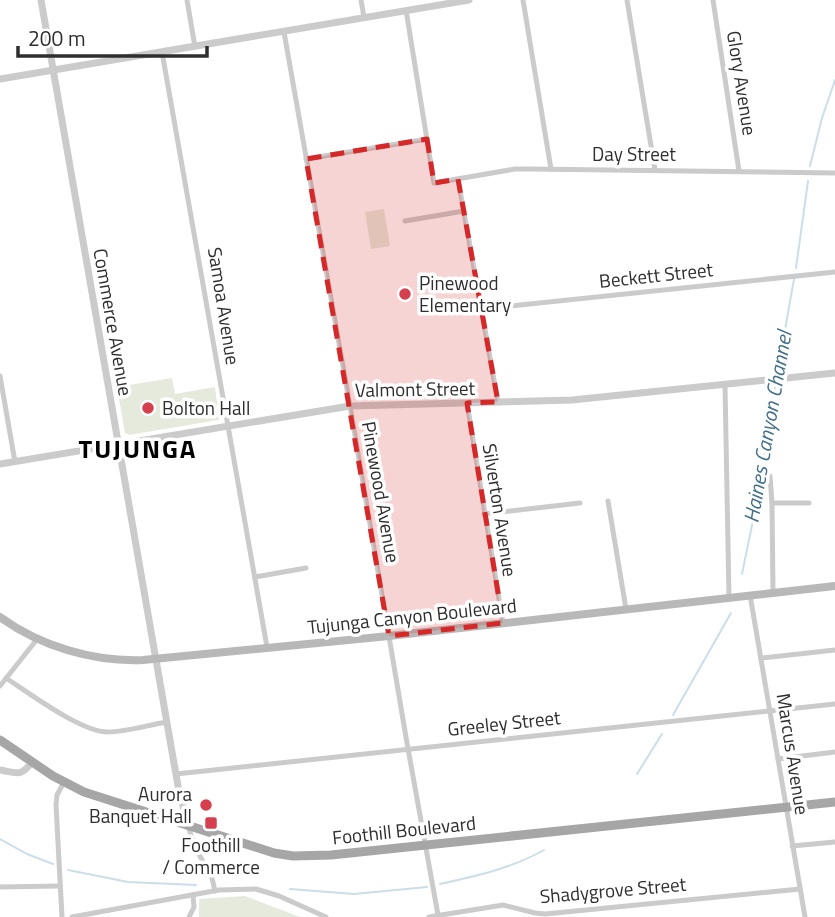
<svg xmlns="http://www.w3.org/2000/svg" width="835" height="917" font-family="'Titillium Web',sans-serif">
<rect width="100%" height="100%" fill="#fff"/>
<g fill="#e5eadd">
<polygon points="384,209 390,246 371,249 365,212"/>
<polygon points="172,378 175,394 215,387 219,419 218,420 129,435 125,433 117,387"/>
<polygon points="245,896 300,917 199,917 199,899"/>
</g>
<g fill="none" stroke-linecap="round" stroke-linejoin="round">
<g stroke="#cbdee9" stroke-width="2">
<polyline points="810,166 822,118 835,80"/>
<polyline points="796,268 808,181"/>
<polyline points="777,375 794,279"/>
<polyline points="742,574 758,496 776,380"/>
<polyline points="673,715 731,613"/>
<polyline points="637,774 662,734"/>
<polyline points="0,839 27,854 53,864"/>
<polyline points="68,870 128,882 196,885"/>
<path d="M440,884c37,-8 72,-16 104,-34"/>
<polyline points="290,889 354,894 427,887"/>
</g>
<g stroke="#cbcbcb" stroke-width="5">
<polyline points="187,0 195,47"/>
<polyline points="361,0 364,17"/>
<polyline points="523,0 551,169"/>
<polyline points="627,0 655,170"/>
<polyline points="713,0 739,171"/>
<polyline points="406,10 434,183 515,169 530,169 835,173"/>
<polyline points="284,32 350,406 407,743 438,915"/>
<polyline points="162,52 267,647"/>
<polyline points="306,159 427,139"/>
<polyline points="458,179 498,402"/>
<polyline points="405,221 464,211"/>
<polyline points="481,309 835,272"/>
<polyline points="0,376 15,462"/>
<polyline points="725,385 729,598"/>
<polyline points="467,403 503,623"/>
<polyline points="770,476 772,503 773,593"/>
<polyline points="608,501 626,609"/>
<polyline points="772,503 809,503"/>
<polyline points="484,514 580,503"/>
<polyline points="255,577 306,568"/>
<polyline points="750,595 805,917"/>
<polyline points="761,658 835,650"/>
<path d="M6,678c23,15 75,54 102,54 19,0 40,-7 59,-10"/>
<polyline points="0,686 38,638"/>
<polyline points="778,759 835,752"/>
<polyline points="176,774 835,704"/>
<polyline points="188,826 195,847 212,878 215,891"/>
<polyline points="792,846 835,842"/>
<polyline points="0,887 60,886"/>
<polyline points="62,917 56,805 57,795 64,782"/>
<polyline points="72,917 219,890 256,889 279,896 326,917"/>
<polyline points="189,917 194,907 193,895"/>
<polyline points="429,917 503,905 535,913 545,914 800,889"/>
</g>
<g stroke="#cbcbcb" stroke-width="7">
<polyline points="41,0 178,786 188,826"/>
<polyline points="0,79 469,0"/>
<polyline points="0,464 350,406 572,400 835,373"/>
<path d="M0,770c17,3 21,7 32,-8"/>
</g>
<path stroke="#b8b8b8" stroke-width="8" d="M0,617c40,29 93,45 143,43l246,-24 446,-50"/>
<polyline stroke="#a6a6a6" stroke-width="9" points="0,740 53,776 84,792 274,853 293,856 331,855 835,802"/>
</g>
<path fill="#d62828" fill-opacity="0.2" stroke="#d62828" stroke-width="5" stroke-dasharray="14 9" stroke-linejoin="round" d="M427,139l7,44 24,-4 40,223 -31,1 36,220 -114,13 -83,-477z"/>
<g fill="#d6404e" stroke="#fff" stroke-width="2.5">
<circle cx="405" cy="294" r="7"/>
<circle cx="148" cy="408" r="7"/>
<circle cx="206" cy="805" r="7"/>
<rect x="204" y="816" width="14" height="14" rx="3.5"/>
</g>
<g text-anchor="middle" stroke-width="7" stroke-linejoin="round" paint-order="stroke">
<g font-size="19" fill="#2e2e2e" stroke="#fff">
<text transform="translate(742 83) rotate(81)" y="7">Glory Avenue</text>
<text x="634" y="161">Day Street</text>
<text transform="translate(656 275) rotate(-6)" y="7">Beckett Street</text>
<text transform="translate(224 306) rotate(81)" y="7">Samoa Avenue</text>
<text transform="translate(113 322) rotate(80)" y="7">Commerce Avenue</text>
<text transform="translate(415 389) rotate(-1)" y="7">Valmont Street</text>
<text transform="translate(381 492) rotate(80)" y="7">Pinewood Avenue</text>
<text transform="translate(500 510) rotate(81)" y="7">Silverton Avenue</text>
<text transform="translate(412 616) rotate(-6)" y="7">Tujunga Canyon Boulevard</text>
<text transform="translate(504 723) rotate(-6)" y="7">Greeley Street</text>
<text transform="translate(793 754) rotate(81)" y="7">Marcus Avenue</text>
<text transform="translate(404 830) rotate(-6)" y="7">Foothill Boulevard</text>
<text transform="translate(613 890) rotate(-5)" y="7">Shadygrove Street</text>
</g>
<g font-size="19" fill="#2e2e2e" stroke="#fff" text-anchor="start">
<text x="419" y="290">Pinewood<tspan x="419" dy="22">Elementary</tspan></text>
<text x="162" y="415">Bolton Hall</text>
<text x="192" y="801" text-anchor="end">Aurora<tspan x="192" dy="22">Banquet Hall</tspan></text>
<text x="211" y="852" text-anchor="middle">Foothill<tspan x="211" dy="22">/ Commerce</tspan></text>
</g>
<g font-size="21" font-style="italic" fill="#437089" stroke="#fff">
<text transform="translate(768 427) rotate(-80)" y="7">Haines Canyon Channel</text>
</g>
<g font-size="26" font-weight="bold" letter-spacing="2" fill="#000" stroke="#fff">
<text x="138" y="458">TUJUNGA</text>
</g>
</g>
<path d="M18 46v10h189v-10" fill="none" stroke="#2e2e2e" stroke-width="3.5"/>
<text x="28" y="46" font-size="21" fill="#2e2e2e" stroke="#ffffff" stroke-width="5" paint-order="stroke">200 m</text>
</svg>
